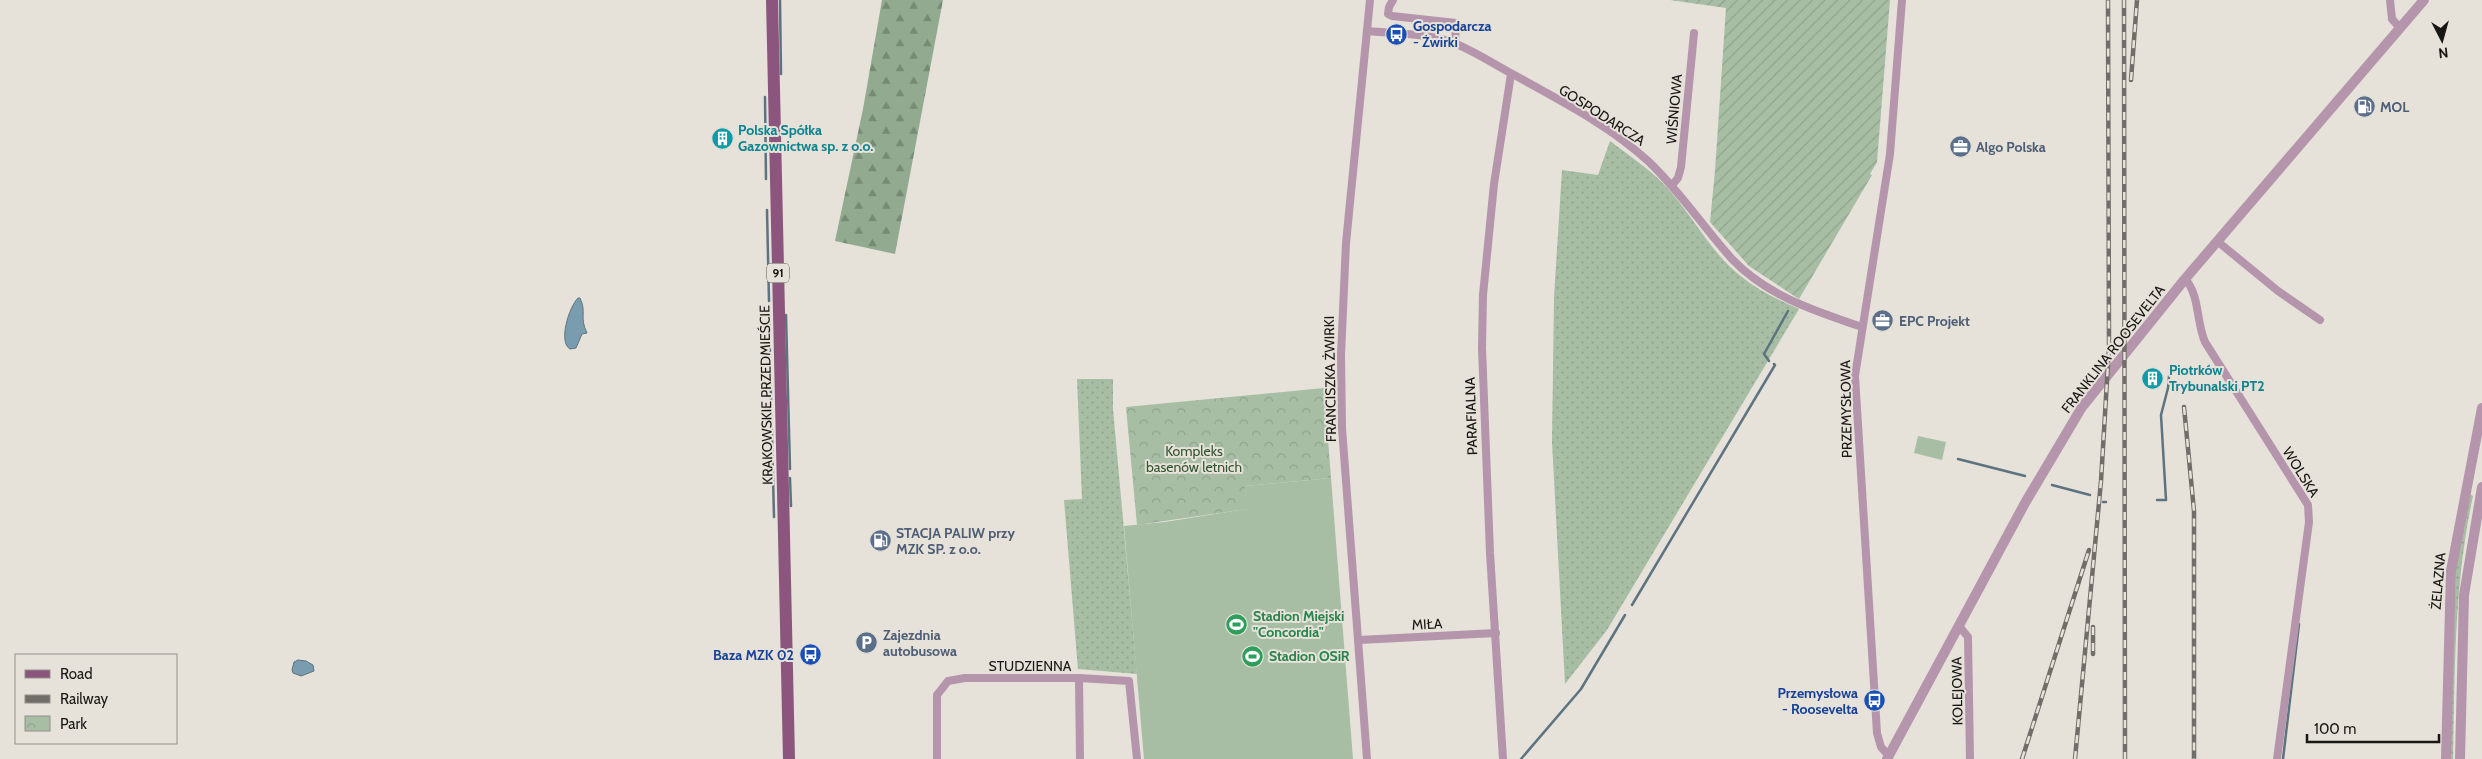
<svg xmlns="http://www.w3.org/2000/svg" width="2482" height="759" font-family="Cabin,sans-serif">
<defs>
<pattern id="grass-dots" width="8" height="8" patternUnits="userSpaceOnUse" patternTransform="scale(1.25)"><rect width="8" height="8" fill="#a7bea5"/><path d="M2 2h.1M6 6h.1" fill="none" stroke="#8fa38d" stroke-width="1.8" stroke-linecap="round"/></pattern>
<pattern id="forest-firs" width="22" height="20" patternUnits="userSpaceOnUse" patternTransform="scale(1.25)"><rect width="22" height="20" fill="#92ab90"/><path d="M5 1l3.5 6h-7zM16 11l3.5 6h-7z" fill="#768a74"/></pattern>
<pattern id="park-crowns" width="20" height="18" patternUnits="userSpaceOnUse" patternTransform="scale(1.25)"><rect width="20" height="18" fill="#a7bea5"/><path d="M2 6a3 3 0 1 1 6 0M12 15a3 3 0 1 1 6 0" fill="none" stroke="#8fa38d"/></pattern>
<pattern id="garden-furrows" width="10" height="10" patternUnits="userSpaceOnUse" patternTransform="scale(1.25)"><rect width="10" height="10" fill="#a7bea5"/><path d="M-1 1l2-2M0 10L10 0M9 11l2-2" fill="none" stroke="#8fa38d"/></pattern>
</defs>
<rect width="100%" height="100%" fill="#e6e1d9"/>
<g fill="url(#grass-dots)">
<path d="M1610,141c21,16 44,31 61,51 24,28 42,63 71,85 17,14 37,23 57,32l-192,321 -42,54 -13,-242 2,-145 8,-127 36,5z"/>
<polygon points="1077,379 1113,379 1113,409 1137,674 1078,669 1064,500 1082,499"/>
<path d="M2470,494l3,2c-19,87 -18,174 -20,263h-3l6,-193z"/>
</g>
<polygon fill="url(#forest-firs)" points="882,0 943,0 895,254 835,241 863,109"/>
<polygon fill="url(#park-crowns)" points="1324,388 1331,478 1245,486 1247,509 1137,525 1126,407"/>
<polygon fill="url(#garden-furrows)" points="1670,0 1890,0 1877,162 1870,174 1872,175 1799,299 1749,266 1710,222 1715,171 1726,8"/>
<g fill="#a7bea5">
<polygon points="1918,436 1946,442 1942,460 1914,453"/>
<polygon points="1331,478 1353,759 1144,759 1124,526 1165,522 1246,509 1245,486"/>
</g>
<g fill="#7a9caf" stroke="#5d7480">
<path d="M578,298h2c7,15 -1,19 7,35l-5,1 -6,14 -6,1c-12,-7 -1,-42 8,-51z"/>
<polygon points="298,660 306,661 313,665 314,671 301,676 293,673 292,670 294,662"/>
</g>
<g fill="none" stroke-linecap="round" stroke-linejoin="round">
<g stroke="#5d7480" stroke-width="2.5">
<polyline points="780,0 781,74"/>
<polyline points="765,97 766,179"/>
<polyline points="767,210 769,301"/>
<polyline points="769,315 774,517"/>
<polyline points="786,315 790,469"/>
<polyline points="1769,361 1764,354 1788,311"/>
<polyline points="1958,459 2025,476"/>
<polyline points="790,478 791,506"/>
<polyline points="2052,485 2090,495"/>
<polyline points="2157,500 2166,500 2161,415 2168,388 2169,376"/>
<polyline points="2103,502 2106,502"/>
<polyline points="1632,605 1775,365 1774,364"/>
<polyline points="1521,759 1581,689 1625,615"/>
<polyline points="2283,759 2299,624"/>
</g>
<g stroke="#b495ac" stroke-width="8">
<polyline points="1393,0 1389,7 1388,14 1392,16 1456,23 1455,44"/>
<polyline points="2390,0 2392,19 2400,28"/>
<path d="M1368,31c28,3 60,2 86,12 22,9 43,23 64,34 45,25 92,49 130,84 32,30 55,66 84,98 35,37 83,52 130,68"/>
<polyline points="1672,185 1678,178 1681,167 1694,33"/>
<polyline points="2217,241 2278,291 2320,320"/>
<path d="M2185,279c15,16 11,43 20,63l103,163 1,17 -32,237"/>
<polyline points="1959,626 1968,637 1970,759"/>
<polyline points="1359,640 1496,633"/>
<polyline points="1079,678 1080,759"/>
<polyline points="1889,756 1881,747 1877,733 1855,376 1890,154 1902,0"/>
<polyline points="937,759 937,695 948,681 965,678 1079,678 1129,681 1137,759"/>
<polyline points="1367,759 1342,428 1341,355 1346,243 1370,0"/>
<polyline points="1503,759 1490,553 1482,348 1483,295 1494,184 1511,74"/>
</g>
<g stroke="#b495ac" stroke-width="10">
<polyline points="1887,759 2025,503 2082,407 2185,279 2424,0"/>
<polyline points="2446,759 2451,571 2482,408"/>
<polyline points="2460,759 2464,595 2482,487"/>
</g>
<polyline stroke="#8b557e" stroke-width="12" points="772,0 789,759"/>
<defs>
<g id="rail">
<polyline points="2124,0 2125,759"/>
<polyline points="2131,80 2137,0"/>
<polyline points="2184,407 2194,511 2194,759"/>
<polyline points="2093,627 2093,654"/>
<polyline points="2022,759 2089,550"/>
<polyline points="2075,759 2101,481 2109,347 2108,0"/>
</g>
</defs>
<use href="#rail" stroke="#716e69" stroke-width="4.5"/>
<use href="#rail" stroke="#e6e1d9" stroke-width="2.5" stroke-dasharray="8" stroke-linecap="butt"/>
</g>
<defs>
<symbol id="bus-disc" viewBox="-11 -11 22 22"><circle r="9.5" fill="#1a4fb4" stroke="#e6e1d9"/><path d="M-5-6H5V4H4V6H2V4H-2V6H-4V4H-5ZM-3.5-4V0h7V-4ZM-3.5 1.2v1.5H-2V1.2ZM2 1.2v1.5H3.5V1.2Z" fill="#fff"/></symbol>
<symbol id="fuel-disc" viewBox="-11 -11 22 22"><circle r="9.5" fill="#5c6f8a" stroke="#e6e1d9"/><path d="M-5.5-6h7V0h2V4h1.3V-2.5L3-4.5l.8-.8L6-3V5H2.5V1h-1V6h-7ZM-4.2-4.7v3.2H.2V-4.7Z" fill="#fff"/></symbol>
<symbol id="building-disc" viewBox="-11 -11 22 22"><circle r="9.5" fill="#0f9aa8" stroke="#e6e1d9"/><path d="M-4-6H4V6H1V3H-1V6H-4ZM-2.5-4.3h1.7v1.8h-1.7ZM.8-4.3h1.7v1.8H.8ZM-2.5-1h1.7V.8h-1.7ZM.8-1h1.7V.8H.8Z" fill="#fff"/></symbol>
<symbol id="office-disc" viewBox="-11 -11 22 22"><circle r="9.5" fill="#5c6f8a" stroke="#e6e1d9"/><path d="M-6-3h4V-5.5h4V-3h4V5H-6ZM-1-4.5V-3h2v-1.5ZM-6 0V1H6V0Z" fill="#fff"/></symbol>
<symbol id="stadium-disc" viewBox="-11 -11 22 22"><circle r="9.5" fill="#2e9e5b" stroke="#e6e1d9"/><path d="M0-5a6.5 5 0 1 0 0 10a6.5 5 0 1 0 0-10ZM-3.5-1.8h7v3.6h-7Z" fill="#fff"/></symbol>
<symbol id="parking-disc" viewBox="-11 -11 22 22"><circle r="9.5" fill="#5c6f8a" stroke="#e6e1d9"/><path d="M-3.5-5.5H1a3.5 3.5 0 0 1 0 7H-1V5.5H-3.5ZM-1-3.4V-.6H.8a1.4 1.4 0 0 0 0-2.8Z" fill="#fff"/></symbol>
</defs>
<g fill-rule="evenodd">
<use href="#bus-disc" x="1384" y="22" width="25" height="25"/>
<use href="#fuel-disc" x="2352" y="94" width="25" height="25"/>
<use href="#building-disc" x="710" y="126" width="25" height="25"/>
<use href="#office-disc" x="1948" y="134" width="25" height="25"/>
<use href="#office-disc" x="1870" y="308" width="25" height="25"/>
<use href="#building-disc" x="2140" y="366" width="25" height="25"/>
<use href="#fuel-disc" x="868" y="528" width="25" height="25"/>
<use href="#stadium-disc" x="1224" y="612" width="25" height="25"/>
<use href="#parking-disc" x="854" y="630" width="25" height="25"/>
<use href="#bus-disc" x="798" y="642" width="25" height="25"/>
<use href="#stadium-disc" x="1240" y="644" width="25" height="25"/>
<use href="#bus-disc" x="1862" y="688" width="25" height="25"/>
</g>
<g text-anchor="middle" stroke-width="4" stroke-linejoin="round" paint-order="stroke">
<rect fill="#e6e1d9" stroke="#56544f" stroke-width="1" x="767" y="263.5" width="22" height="19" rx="4"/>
<g font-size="12" font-weight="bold" fill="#181714">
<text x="778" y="277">91</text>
</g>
<g font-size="14" font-weight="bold" fill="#164399" stroke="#e6e1d9" text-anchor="end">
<text x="1413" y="31" text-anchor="start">Gospodarcza<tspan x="1413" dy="16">- Żwirki</tspan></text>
<text x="794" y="660">Baza MZK 02</text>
<text x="1858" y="698">Przemysłowa<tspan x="1858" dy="16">- Roosevelta</tspan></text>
</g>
<g font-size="14" font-weight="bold" fill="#4e5e75" stroke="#e6e1d9" text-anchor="start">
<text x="2380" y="112">MOL</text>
<text x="1976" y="152">Algo Polska</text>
<text x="1899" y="326">EPC Projekt</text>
<text x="896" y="538">STACJA PALIW przy<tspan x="896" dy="16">MZK SP. z o.o.</tspan></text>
<text x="883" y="640">Zajezdnia<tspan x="883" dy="16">autobusowa</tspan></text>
</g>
<g font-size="14" fill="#181714" stroke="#e6e1d9">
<text transform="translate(1674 109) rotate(-85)" y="5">WIŚNIOWA</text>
<text transform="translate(1602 115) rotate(33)" y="5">GOSPODARCZA</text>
<text transform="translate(2113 349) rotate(-52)" y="5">FRANKLINA ROOSEVELTA</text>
<text transform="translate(1330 379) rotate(-91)" y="5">FRANCISZKA ŻWIRKI</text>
<text transform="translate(766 395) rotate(-91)" y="5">KRAKOWSKIE PRZEDMIEŚCIE</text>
<text transform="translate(1846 409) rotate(-91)" y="5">PRZEMYSŁOWA</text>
<text transform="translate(1471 416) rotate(-92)" y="5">PARAFIALNA</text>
<text transform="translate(2301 472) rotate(58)" y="5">WOLSKA</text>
<text transform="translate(2438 581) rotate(-85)" y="5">ŻELAZNA</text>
<text transform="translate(1427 624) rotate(-3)" y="5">MIŁA</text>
<text x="1030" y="671">STUDZIENNA</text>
<text transform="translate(1957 691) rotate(-91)" y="5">KOLEJOWA</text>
</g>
<g font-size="14" font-weight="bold" fill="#0d838f" stroke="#e6e1d9" text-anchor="start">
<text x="738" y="135">Polska Spółka<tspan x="738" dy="16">Gazownictwa sp. z o.o.</tspan></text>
<text x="2169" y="375">Piotrków<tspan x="2169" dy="16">Trybunalski PT2</tspan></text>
</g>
<g font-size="14" fill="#30552d" stroke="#e6e1d9">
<text x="1194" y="456">Kompleks<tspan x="1194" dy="16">basenów letnich</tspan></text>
</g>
<g font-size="14" font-weight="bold" fill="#27864d" stroke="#e6e1d9" text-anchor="start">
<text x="1253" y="621">Stadion Miejski<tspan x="1253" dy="16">"Concordia"</tspan></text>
<text x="1269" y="661">Stadion OSiR</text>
</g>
</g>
<rect x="15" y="654" width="162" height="90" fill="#e6e1d9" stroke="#94908a"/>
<rect x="25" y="670" width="25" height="8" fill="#8b557e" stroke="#94908a"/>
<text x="60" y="679" font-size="15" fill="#181714">Road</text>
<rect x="25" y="695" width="25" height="8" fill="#716e69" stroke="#94908a"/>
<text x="60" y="704" font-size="15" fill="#181714">Railway</text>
<rect x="25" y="716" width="25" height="15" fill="url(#park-crowns)" stroke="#94908a"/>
<text x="60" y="729" font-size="15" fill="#181714">Park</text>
<g transform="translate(2442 40) rotate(174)" stroke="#e6e1d9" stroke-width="4" paint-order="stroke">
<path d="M0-4L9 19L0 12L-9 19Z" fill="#181714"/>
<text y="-8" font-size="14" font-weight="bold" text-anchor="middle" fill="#181714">N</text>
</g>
<path d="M2307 734v8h132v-8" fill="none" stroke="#181714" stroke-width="2.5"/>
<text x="2314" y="734" font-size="15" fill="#181714" stroke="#e6e1d9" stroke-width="4" paint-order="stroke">100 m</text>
</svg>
